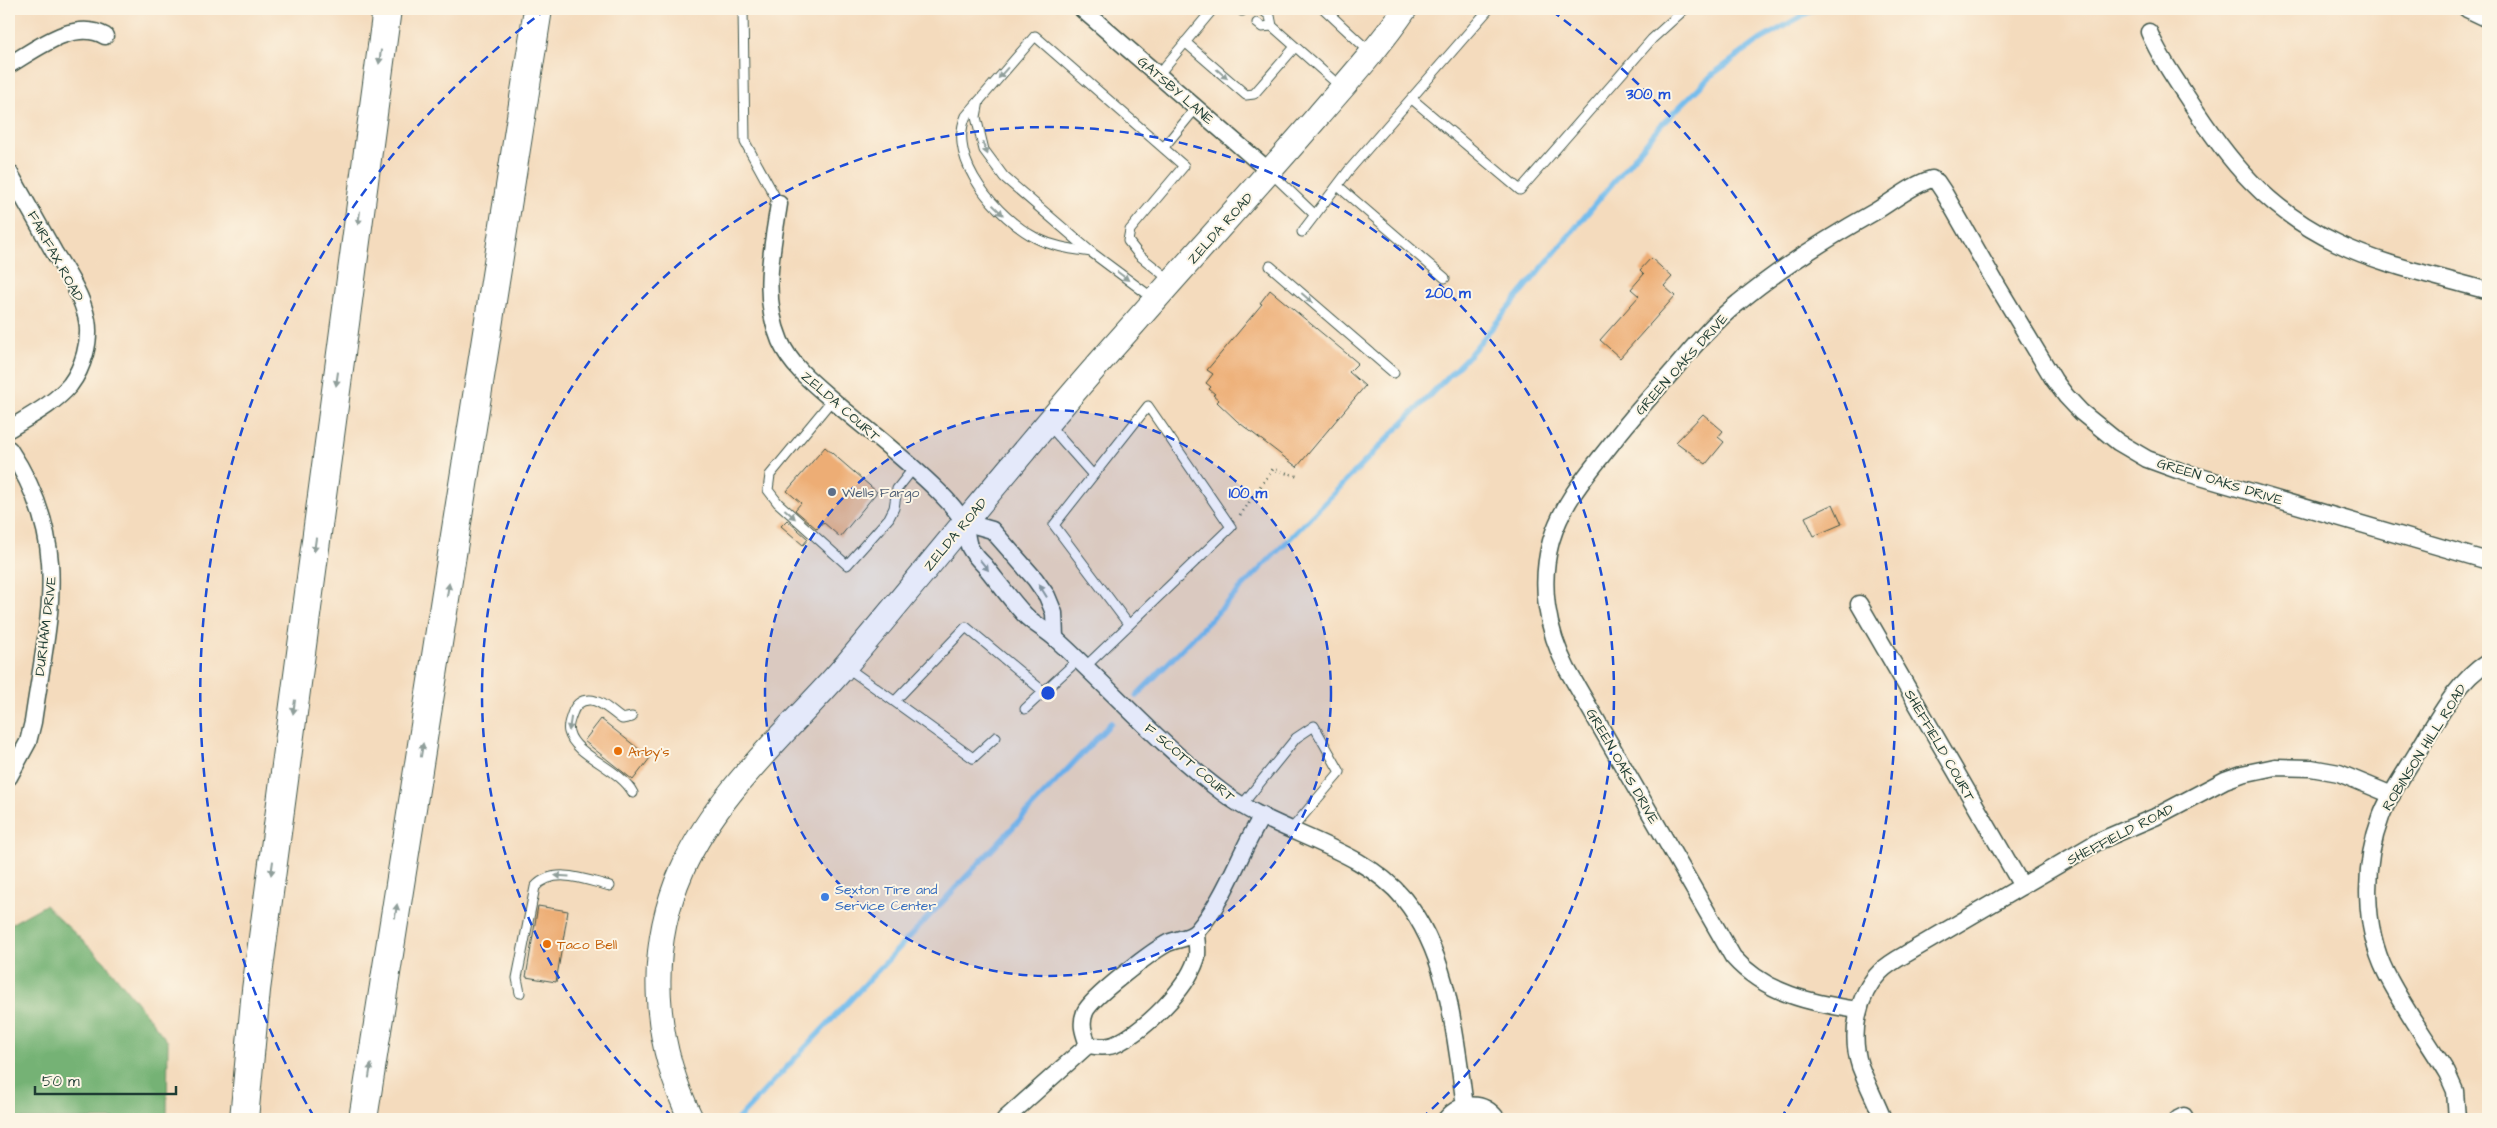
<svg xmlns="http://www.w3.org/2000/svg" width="2497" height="1128" font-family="'Architects Daughter',sans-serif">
<rect width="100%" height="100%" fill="#fcf5e5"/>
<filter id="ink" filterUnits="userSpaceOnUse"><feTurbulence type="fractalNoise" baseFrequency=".02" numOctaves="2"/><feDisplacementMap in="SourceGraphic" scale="10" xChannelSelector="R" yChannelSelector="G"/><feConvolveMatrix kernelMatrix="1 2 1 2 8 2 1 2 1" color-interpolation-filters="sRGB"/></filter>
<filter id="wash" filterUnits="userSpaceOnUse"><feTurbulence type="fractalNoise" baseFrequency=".0096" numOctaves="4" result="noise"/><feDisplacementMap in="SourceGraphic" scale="20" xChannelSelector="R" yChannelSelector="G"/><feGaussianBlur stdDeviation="1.12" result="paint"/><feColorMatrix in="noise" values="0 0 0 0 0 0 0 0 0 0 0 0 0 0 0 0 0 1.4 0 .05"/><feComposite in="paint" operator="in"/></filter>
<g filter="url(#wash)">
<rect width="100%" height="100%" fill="#f4dbbd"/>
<polygon fill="#75b274" stroke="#4a7854" points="45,905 104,961 168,1042 167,1119 9,1119 9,925"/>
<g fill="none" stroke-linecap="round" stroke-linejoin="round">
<g stroke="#75bded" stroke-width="5.5">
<polyline points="1136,696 1471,353 1661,125 1713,74 1760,40 1814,9"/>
<polyline points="738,1119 1111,723"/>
</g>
</g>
<g id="blocks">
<g fill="#edad75">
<polygon points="1651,258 1672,277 1664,286 1675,296 1620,358 1600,340 1639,296 1631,289 1644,274 1640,270"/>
<polygon points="1270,290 1358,363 1349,372 1365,386 1297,467 1237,421 1217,402 1219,400 1213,395 1215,394 1209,389 1211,387 1206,383 1213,374 1207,370 1262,304 1260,303"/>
<polygon points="1703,414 1723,431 1718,437 1724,442 1706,464 1676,442"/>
<polygon points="825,447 877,492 840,537 823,522 817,529 795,510 801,503 787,491"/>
<polygon points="1833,504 1842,524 1814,536 1805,517"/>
<polygon points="787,520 808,539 803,545 781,526"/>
<polygon points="601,719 650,758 633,780 584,741"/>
<polygon points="538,906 568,911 556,982 526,977"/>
</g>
</g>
</g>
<g filter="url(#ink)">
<use href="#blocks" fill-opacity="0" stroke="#3f5549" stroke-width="1"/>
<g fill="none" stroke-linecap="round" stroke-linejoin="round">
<defs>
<g id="service">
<polyline points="743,9 745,142 779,204"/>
<polyline points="1240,9 1242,11"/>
<polyline points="1261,9 1270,16 1272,26 1342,88"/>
<polyline points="1324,9 1371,53"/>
<polyline points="1257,23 1262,27 1272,26"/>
<polyline points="1185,42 1246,95 1254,94 1295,47"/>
<polyline points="1158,75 1213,9"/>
<polyline points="1412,99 1520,190 1652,39 1685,9"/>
<polyline points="979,101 976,117 984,150 1004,177 1091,252 1154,299"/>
<polyline points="1164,147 1196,108"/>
<polyline points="1270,172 1315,215"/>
<polyline points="1338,186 1445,278"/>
<polyline points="1302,232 1349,170 1489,9"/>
<path d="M1091,252c-19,-3 -37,-5 -55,-14 -37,-19 -90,-78 -70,-122l69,-80 149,130 -54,64 -2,11 11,14 31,25"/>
<polyline points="1270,266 1394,373"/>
<polyline points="832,400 770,475 768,490 778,503 847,565 889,518 894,508 897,489 913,469"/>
<polyline points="1048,424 1093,475"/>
<polyline points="845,666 973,758 996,737"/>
<polyline points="1085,667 1231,527 1148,406 1054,525 1129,625"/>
<polyline points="895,701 966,627 1044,692"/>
<polyline points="1025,709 1078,660"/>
<path d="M632,717l-10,2c-9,-6 -22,-20 -33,-19 -9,0 -14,5 -17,14 -2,6 -5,12 -3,18 6,24 51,36 64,61"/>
<polyline points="1242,805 1296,738 1314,726 1340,772 1290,831"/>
<path d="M520,993l-3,-15 18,-91c19,-21 51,-7 75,-1"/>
</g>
<g id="minor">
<polyline points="1082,9 1270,172"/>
<polyline points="2467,9 2488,19"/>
<path d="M2149,32c10,23 24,44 38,65 41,64 79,112 150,146 47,23 101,33 151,48"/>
<path d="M9,65c26,-15 65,-47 96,-29"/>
<path d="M9,172c15,27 30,53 45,80 13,21 28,43 33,68 4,21 -4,48 -17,65 -16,19 -40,31 -61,44"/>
<path d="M779,204c-7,46 -18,92 1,137 12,27 35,44 57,63 33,28 70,56 101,87 8,8 22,22 26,33 3,7 2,17 6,24 3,6 10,13 15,18 13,16 25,33 39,48 9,10 23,16 33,26 55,50 105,107 165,152 54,42 139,54 182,107 46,57 51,138 61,207"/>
<path d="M9,449c64,95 39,168 24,273l-5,20 -19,35"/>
<polyline points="964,522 992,530 1035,579 1047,596 1054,613 1055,638"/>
<polyline points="1859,604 2022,886"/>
<path d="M1858,1010c-47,-7 -92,-16 -125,-53l-166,-288c-20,-39 -28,-84 -16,-128 11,-38 37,-68 61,-98 19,-25 40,-48 61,-72 20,-24 41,-49 65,-68 43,-36 90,-65 138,-92 17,-10 37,-27 56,-32l5,3 6,9 55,96 56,93 12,16 15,16 37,30 29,17 33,12 308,90"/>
<path d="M1088,1045c10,2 21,3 30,-2 28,-14 68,-53 78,-83 3,-7 0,-19 0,-27"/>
<path d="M1005,1119l83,-74c-4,-12 -8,-20 -3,-33 6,-14 65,-59 81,-68 8,-5 24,-5 31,-13 29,-33 42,-78 65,-115"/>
<path d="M1446,1119c14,-17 37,-19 51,0"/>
<path d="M1883,1119c-7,-17 -16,-35 -23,-53 -10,-31 -3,-71 20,-94 8,-8 17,-13 26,-18l193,-113 56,-24 70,-37 17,-6 33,-7 36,1 28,5 53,22"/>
<polyline points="2178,1119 2184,1116"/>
<path d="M2457,1119l-2,-28 -8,-18c-20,-33 -44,-66 -61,-100 -23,-47 -23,-108 -5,-156 8,-23 25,-45 37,-66 19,-31 39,-70 70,-89"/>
</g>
<path id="secondary" d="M691,1119c-38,-78 -45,-168 -9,-249 36,-80 108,-140 164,-205 93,-110 182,-223 278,-330 64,-73 130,-145 194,-219 30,-35 61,-69 87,-107"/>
<g id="motorway">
<polyline points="244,1119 256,990 387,9"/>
<polyline points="363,1119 538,9"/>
</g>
</defs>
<use href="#service" stroke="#3f5549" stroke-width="11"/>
<use href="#minor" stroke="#3f5549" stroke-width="19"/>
<use href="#secondary" stroke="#3f5549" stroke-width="26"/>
<use href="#motorway" stroke="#3f5549" stroke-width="30"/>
<polyline stroke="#3f5549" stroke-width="3" stroke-dasharray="1 4" stroke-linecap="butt" points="1240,515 1273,469 1299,477"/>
<use href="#service" stroke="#fff" stroke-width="9"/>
<use href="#minor" stroke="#fff" stroke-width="16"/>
<use href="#secondary" stroke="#fff" stroke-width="24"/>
<use href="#motorway" stroke="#fff" stroke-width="28"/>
</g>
<defs><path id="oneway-solid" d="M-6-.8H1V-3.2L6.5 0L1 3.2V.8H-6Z" transform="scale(1.25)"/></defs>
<g fill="#8f9e9a">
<use href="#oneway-solid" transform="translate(380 57) rotate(98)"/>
<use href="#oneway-solid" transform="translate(1003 73) rotate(131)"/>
<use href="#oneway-solid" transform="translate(1222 74) rotate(41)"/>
<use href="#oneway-solid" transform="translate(985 148) rotate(68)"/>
<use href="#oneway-solid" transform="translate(998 210) rotate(44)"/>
<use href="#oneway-solid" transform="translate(359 218) rotate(98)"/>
<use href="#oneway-solid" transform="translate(1123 276) rotate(37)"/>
<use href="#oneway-solid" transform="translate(1307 298) rotate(41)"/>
<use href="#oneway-solid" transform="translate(337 379) rotate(98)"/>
<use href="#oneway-solid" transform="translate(790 514) rotate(42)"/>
<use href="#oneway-solid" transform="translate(315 545) rotate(98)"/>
<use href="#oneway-solid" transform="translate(984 565) rotate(51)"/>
<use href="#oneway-solid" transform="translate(448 590) rotate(-81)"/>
<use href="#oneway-solid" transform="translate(1043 591) rotate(-122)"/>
<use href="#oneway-solid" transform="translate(294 707) rotate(98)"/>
<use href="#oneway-solid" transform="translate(570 724) rotate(99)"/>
<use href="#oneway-solid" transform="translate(422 750) rotate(-81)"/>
<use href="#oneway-solid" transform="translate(272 868) rotate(98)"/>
<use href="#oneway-solid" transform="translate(562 876) rotate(-176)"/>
<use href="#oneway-solid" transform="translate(396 911) rotate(-81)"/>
<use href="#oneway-solid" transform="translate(370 1071) rotate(-81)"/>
</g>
</g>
<circle cx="1048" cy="693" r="283" fill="#1d4ed8" fill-opacity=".12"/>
<g fill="none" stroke="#1d4ed8" stroke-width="2.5" stroke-dasharray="9 6">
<circle cx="1048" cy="693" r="283"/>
<path d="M673 1117A566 566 0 1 1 1423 1117"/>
<path d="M314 1117A848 848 0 0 1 544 11M1552 11A848 848 0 0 1 1782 1117"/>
</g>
<circle fill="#5c6f8a" stroke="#fcf5e5" stroke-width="2" cx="832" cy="492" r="5"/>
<g fill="#e8710a" stroke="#fcf5e5" stroke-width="2">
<circle cx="618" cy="751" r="5"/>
<circle cx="547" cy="944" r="5"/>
</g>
<circle fill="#3f7fe0" stroke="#fcf5e5" stroke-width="2" cx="825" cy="897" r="5"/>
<g text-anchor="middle" stroke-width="4" stroke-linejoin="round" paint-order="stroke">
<g font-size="14" fill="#1f3d34" stroke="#fcf5e5">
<text transform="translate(1176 90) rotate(41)" y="5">GATSBY LANE</text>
<text transform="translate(1220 228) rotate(-48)" y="5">ZELDA ROAD</text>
<text transform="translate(56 256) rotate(61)" y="5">FAIRFAX ROAD</text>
<text transform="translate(1681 364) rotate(-48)" y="5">GREEN OAKS DRIVE</text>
<text transform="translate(841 406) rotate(41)" y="5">ZELDA COURT</text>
<text transform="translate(2220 481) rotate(17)" y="5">GREEN OAKS DRIVE</text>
<text transform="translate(955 534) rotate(-50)" y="5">ZELDA ROAD</text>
<text transform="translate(45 626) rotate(-83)" y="5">DURHAM DRIVE</text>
<text transform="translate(1940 745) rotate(60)" y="5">SHEFFIELD COURT</text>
<text transform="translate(2424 747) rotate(-58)" y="5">ROBINSON HILL ROAD</text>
<text transform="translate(1190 762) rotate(40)" y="5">F SCOTT COURT</text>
<text transform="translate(1623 766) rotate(60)" y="5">GREEN OAKS DRIVE</text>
<text transform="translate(2120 834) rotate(-27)" y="5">SHEFFIELD ROAD</text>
</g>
<g font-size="14" fill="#4e5e75" stroke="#fcf5e5" text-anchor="start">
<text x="842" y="497">Wells Fargo</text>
</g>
<g font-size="14" fill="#c56008" stroke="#fcf5e5" text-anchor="start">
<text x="628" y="756">Arby's</text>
<text x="557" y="949">Taco Bell</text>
</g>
<g font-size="14" fill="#366cbe" stroke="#fcf5e5" text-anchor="start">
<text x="835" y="894">Sexton Tire and<tspan x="835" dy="16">Service Center</tspan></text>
</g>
</g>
<circle cx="1048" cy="693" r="8" fill="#1d4ed8" stroke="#fcf5e5" stroke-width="2.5"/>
<g font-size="15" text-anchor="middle" font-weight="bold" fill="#1d4ed8" stroke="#fcf5e5" stroke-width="4" stroke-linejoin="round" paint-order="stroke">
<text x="1648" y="99">300 m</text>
<text x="1448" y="298">200 m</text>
<text x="1248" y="498">100 m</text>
</g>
<rect width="2497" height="1128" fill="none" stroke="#fcf5e5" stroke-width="30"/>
<path d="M35 1086v8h141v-8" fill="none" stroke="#1f3d34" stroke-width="2.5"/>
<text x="42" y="1086" font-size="15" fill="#1f3d34" stroke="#fcf5e5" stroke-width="4" paint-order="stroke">50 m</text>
</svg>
